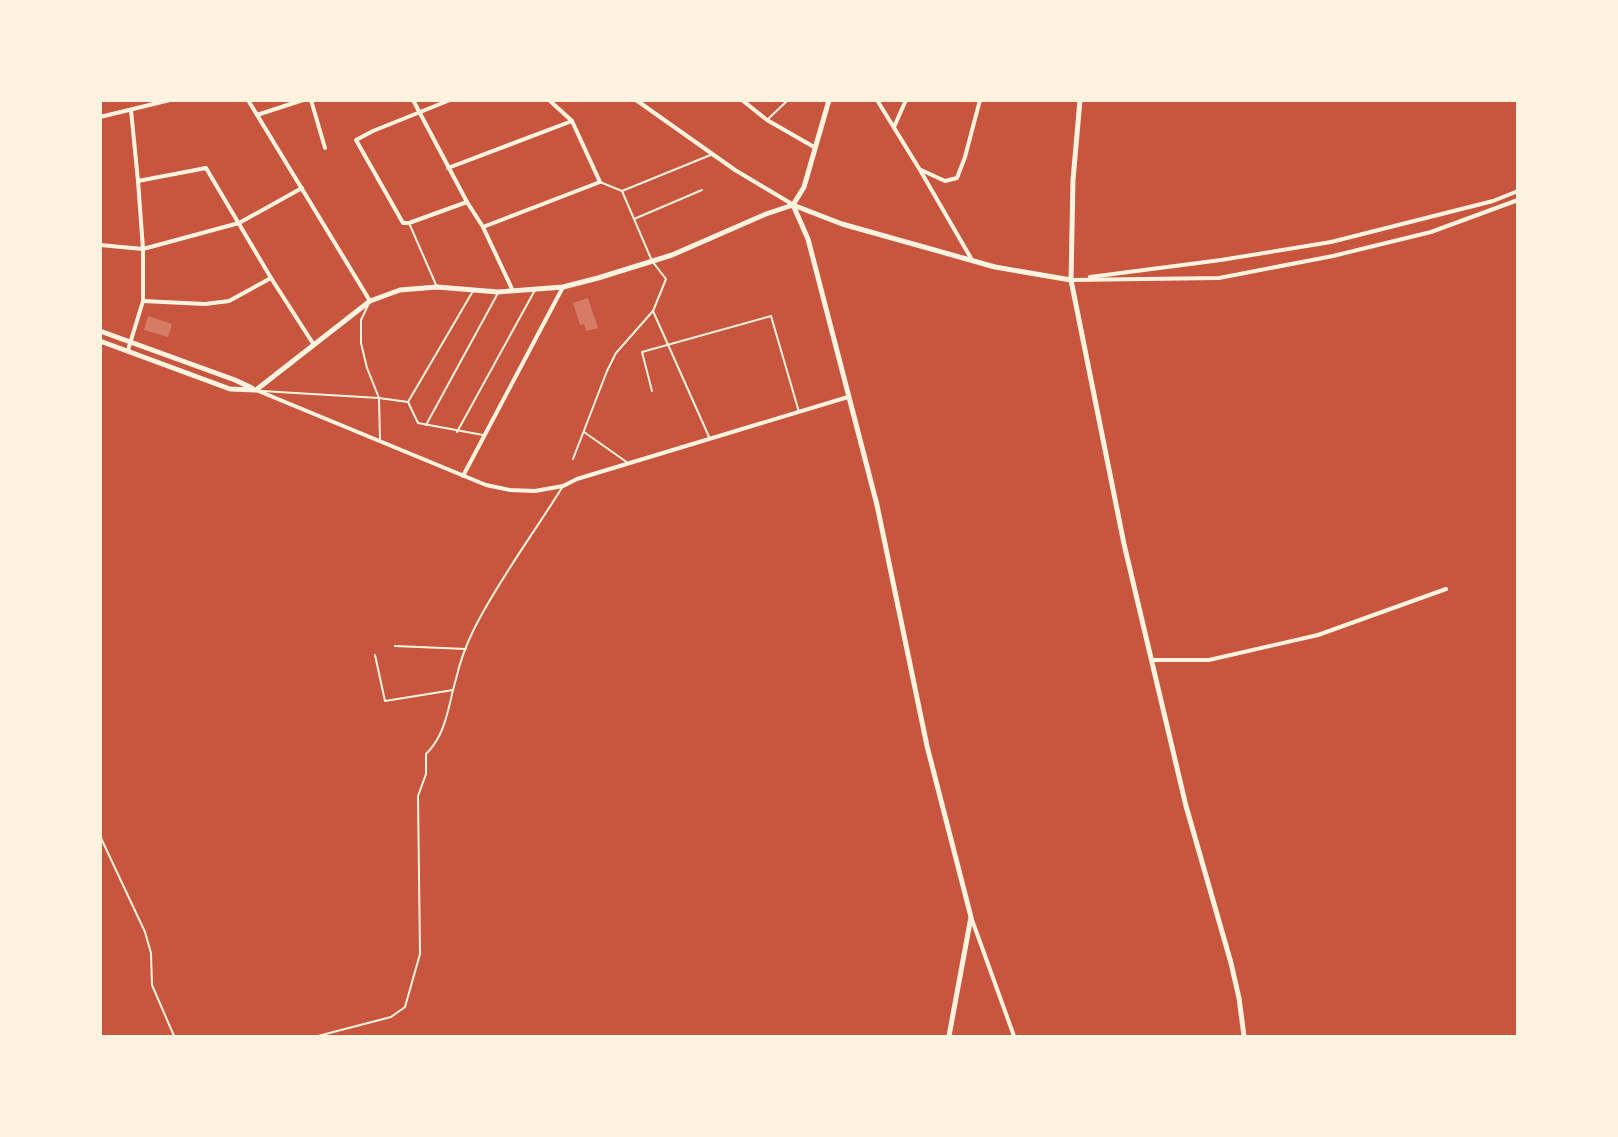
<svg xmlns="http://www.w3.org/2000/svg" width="1618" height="1137" font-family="'Nunito Sans',sans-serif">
<rect width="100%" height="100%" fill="#c8553d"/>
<g fill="#d67c66">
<polygon points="588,298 598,328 586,331 584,324 580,325 573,303"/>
<polygon points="148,316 172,324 168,337 144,330"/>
</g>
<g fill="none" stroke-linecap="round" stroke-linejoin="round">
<g stroke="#fff3e0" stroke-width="2">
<polyline points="767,120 788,100"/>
<polyline points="600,182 622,191 713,154"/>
<polyline points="634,219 702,190"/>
<polyline points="409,223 437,287"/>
<polyline points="369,303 361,320 361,343 367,368 379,398 380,440"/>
<polyline points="653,311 710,439"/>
<polyline points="262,391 379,398 408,402 418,423 483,435"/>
<polyline points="652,391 642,352 771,316 799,412"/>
<polyline points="408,402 473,291"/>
<polyline points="426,425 498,293"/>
<polyline points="457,432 535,290"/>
<polyline points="584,432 628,463"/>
<polyline points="573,459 607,371 616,353 653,311 666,279 652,261 622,191"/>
<polyline points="395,646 466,649"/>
<polyline points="375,655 385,701 453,690"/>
<polyline points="100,836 145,932 151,953 152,985 174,1036"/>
<path d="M318,1036l73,-19 14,-10 15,-53 -2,-158 8,-22v-20c21,-21 22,-48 30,-75 4,-18 11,-36 19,-52 25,-49 59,-94 88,-141"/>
</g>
<g stroke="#fff3e0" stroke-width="4">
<polyline points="248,100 370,301"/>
<polyline points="311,100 325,148"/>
<polyline points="413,100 467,202 483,227 513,291"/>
<polyline points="450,100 373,131 356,140 403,223 409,223 467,202"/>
<polyline points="636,100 735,170 792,204"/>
<polyline points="742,100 767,120 814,147"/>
<polyline points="877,100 920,170 972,260"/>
<polyline points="257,115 303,100"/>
<polyline points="100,117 170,100"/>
<polyline points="894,127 906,100"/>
<polyline points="448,168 572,121"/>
<polyline points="921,170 945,181 957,178 965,157 980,100"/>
<polyline points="138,181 206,168 271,278 314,345"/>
<polyline points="483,227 600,182 572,121 549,100"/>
<polyline points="100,245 143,249 239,223 302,188"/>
<polyline points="1090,277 1221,260 1331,242 1493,201 1518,191"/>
<polyline points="1071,280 1219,278 1333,256 1431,232 1518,200"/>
<polyline points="143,301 205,304 229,301 271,278"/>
<polyline points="128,350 143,301 143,249 138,181 131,110"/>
<polyline points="256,390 486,485 510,490 535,491 563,486 577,479 848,397"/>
<polyline points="463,476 563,287"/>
<polyline points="1152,660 1209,660 1318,635 1446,589"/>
<polyline points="971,917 1014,1036"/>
</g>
<g stroke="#fff3e0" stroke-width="5">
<polyline points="793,205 808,239 877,505 927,746 971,917 949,1036"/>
<polyline points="793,205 842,224 995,267 1071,280"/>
</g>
<g stroke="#fff3e0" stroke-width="5">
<polyline points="1080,100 1073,180 1071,280 1124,544 1186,806 1231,963 1239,998 1244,1036"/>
<polyline points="100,331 235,380 252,388"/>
<polyline points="100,341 230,389 256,390 370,301 400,290 437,287 498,292 563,287 598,278 672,255 766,214 793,205 804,187 829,100"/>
</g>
</g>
<rect width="1618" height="1137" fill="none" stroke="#fff3e0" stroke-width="204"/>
</svg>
